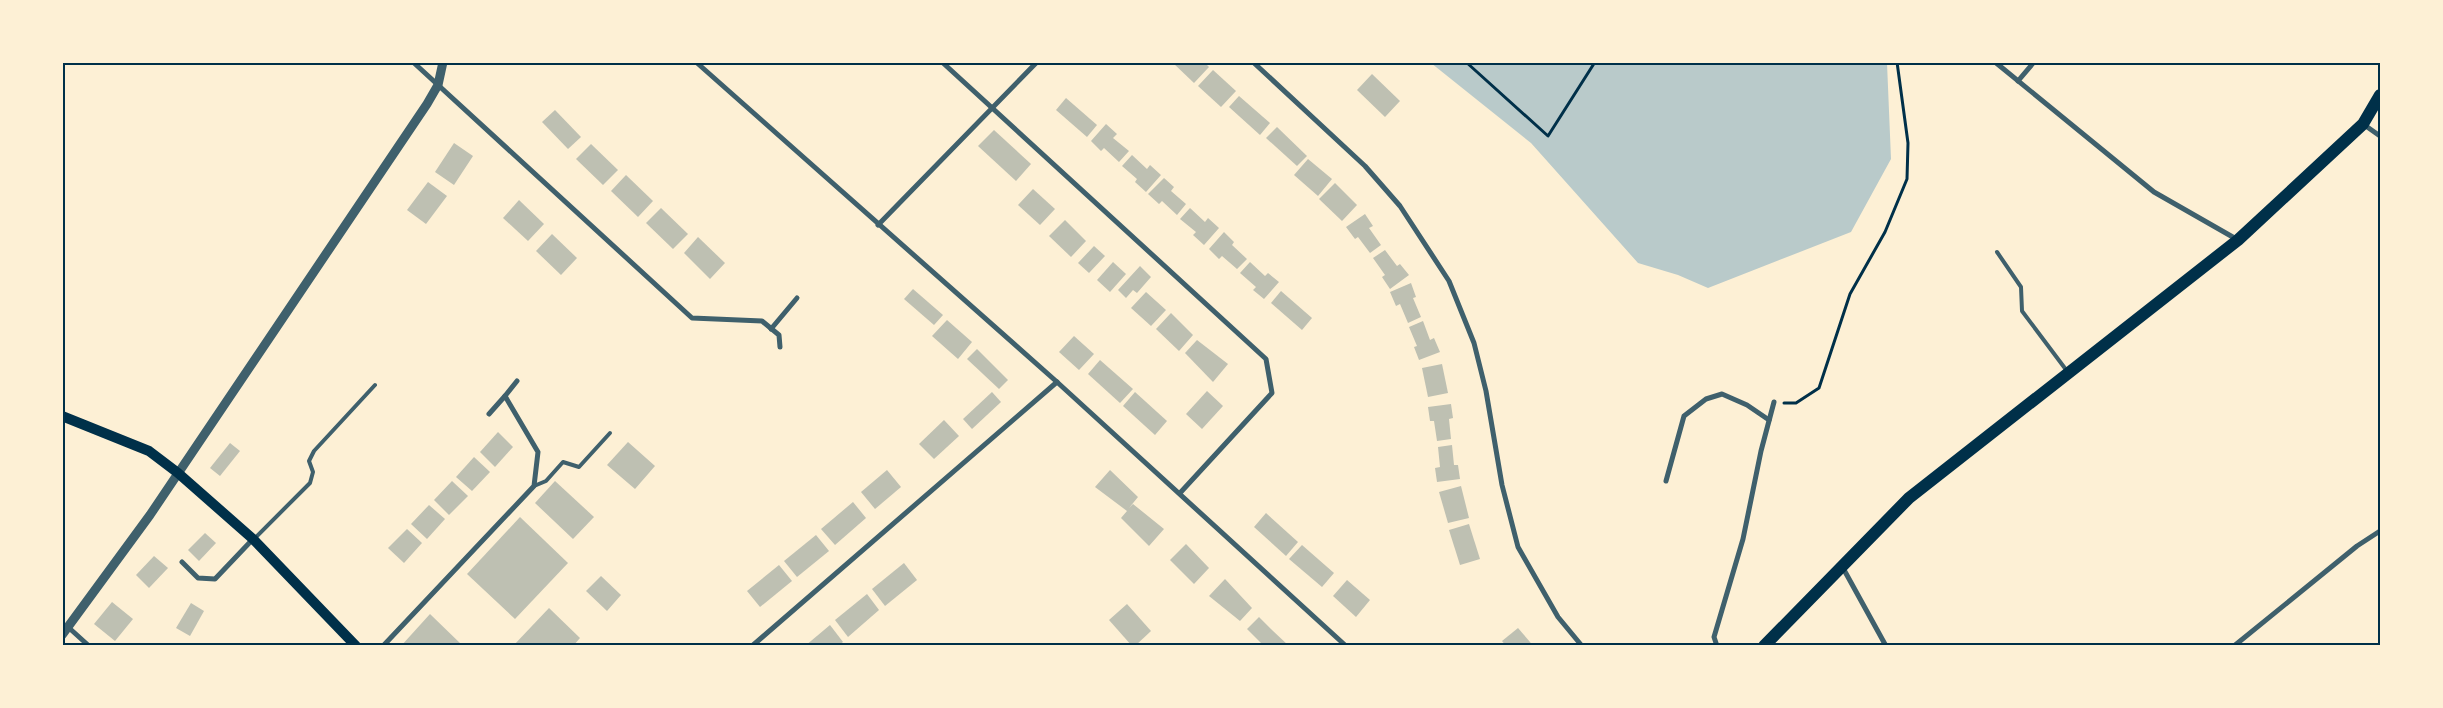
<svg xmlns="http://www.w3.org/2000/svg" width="2443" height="708" font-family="Lato,sans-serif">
<rect width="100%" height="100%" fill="#fdf0d5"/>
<polygon fill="#b9caca" points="1431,63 1887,63 1891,159 1851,232 1708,288 1678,275 1638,263 1531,143"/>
<g fill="#bec0b2">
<polygon points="1172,62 1204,62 1209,67 1194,83"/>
<polygon points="1213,70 1236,91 1221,107 1198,86"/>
<polygon points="1372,74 1400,101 1385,117 1357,90"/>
<polygon points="1239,96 1270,123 1260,135 1229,107"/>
<polygon points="1066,98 1097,125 1087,137 1056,110"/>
<polygon points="555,110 581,137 568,149 542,122"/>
<polygon points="1106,124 1117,134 1113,138 1129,151 1119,162 1104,148 1101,151 1091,141"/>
<polygon points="1277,127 1307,156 1297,166 1266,138"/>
<polygon points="994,130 1031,164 1016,181 978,146"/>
<polygon points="454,143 473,156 454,185 435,172"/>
<polygon points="591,144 618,170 603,185 576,159"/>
<polygon points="1132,155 1147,169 1150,165 1161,175 1146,192 1135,182 1137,179 1122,166"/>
<polygon points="1308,159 1332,179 1318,196 1294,175"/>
<polygon points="626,175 653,201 638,217 611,191"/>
<polygon points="1164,178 1174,187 1171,191 1186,204 1177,215 1162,201 1159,204 1148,194"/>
<polygon points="428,182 447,196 426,224 407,210"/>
<polygon points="1335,183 1357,205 1342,221 1319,199"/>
<polygon points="1033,189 1055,209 1040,225 1018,205"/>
<polygon points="519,200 544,224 528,241 503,218"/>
<polygon points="661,208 688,234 673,249 646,223"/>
<polygon points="1190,208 1205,222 1208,218 1219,228 1204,245 1193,235 1196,232 1180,219"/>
<polygon points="1365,214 1373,226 1369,228 1381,245 1370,253 1358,237 1355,239 1346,227"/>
<polygon points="1065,220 1086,241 1071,257 1049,236"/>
<polygon points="1224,232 1234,242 1232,245 1247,259 1237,269 1222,256 1219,259 1209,249"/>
<polygon points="552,234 577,258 561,275 536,251"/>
<polygon points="698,237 725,263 710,279 684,253"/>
<polygon points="1094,246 1105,256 1089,273 1078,263"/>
<polygon points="1385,250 1397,266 1400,264 1409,275 1390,289 1382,277 1385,275 1373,258"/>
<polygon points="1113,262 1126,274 1110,292 1097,280"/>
<polygon points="1250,262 1265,276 1268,273 1279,282 1264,299 1253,290 1256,287 1240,273"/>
<polygon points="1140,266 1151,277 1137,293 1133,290 1126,298 1118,290"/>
<polygon points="1411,283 1416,297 1413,298 1421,317 1408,323 1400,304 1396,306 1390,292"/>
<polygon points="913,289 943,315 934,325 904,299"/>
<polygon points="1281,291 1312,318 1302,330 1271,303"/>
<polygon points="1146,292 1166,310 1151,326 1131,308"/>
<polygon points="1171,313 1193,335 1179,351 1156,329"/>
<polygon points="947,320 972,342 958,359 932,336"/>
<polygon points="1423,321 1430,340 1434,338 1440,352 1419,360 1414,347 1417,346 1409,327"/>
<polygon points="1074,336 1094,354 1079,370 1059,352"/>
<polygon points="1197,340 1228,364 1213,382 1185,353"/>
<polygon points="977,349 1008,380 999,389 967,359"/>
<polygon points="1100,360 1133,389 1120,403 1088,374"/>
<polygon points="1442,364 1448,393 1428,397 1422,368"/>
<polygon points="1207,391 1223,406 1202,429 1186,414"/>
<polygon points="992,392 1001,402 972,429 963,419"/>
<polygon points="1135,392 1167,421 1155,435 1123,406"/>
<polygon points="1451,404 1453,418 1449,419 1451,439 1437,441 1434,421 1430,421 1428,407"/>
<polygon points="944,420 959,436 934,459 919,444"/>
<polygon points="498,432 513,447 495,467 480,452"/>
<polygon points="628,442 655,466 635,489 607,465"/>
<polygon points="230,443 240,451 220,476 210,468"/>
<polygon points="1452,445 1454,465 1458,465 1460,479 1437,482 1435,468 1440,467 1438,447"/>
<polygon points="474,457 490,472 472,491 456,477"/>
<polygon points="887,470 901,487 875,509 861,492"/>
<polygon points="1110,470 1138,497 1129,508 1133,504 1164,529 1149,546 1121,518 1127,511 1095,487"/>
<polygon points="452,481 468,496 449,515 434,500"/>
<polygon points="555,481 594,517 573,539 535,503"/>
<polygon points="1461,486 1469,518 1448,523 1439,492"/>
<polygon points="853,502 866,518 835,545 821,529"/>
<polygon points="429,505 445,519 427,539 411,524"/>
<polygon points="1266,513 1298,542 1286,556 1254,527"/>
<polygon points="520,517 568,563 515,619 467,574"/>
<polygon points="1469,524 1480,559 1460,565 1449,530"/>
<polygon points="407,529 422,543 404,563 388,548"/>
<polygon points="205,533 216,543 199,561 188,550"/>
<polygon points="816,535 829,551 797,577 784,561"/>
<polygon points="1186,544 1209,568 1194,584 1170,560"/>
<polygon points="1302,545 1334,573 1322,587 1289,559"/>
<polygon points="154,556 168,568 149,588 136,575"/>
<polygon points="904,563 917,580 885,606 872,589"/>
<polygon points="779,565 792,581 760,607 747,591"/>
<polygon points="601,576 621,595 607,611 586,591"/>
<polygon points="1225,579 1252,608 1240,621 1209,596"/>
<polygon points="1347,580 1370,600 1356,617 1333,596"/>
<polygon points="867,594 879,610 848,637 835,620"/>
<polygon points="112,602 133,619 115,641 94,624"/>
<polygon points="191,603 204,611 190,636 176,628"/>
<polygon points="1127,604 1151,631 1135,646 1132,646 1109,620"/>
<polygon points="549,608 580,638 573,646 513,646"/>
<polygon points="430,614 463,646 434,646 432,643 429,646 401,646"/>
<polygon points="1259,617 1272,630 1289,646 1264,646 1247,629"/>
<polygon points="830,625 843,642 838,646 805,646"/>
<polygon points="1518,628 1530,642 1533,646 1506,646 1502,641"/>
</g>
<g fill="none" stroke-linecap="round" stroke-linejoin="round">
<g stroke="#003049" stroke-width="3">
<polyline points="1466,62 1548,136 1595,62"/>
<polyline points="1784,403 1796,403 1819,388 1850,294 1885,232 1907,179 1908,143 1897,62"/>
</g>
<g stroke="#3f606c" stroke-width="4">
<polyline points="1997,252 2021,287 2022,311 2067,371"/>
<polyline points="534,486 546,481 563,462 579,467 610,433"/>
<polyline points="255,538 310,483 313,472 309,461 314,451 375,385"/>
</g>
<g stroke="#3f606c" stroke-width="5">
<polyline points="413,62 692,318 762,321 779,335 780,347"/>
<polyline points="696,62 1057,382 1346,646"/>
<polyline points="942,62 1266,359 1272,393 1180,493"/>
<polyline points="1253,62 1365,166 1400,206 1449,281 1474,343 1486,391 1502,485 1518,547 1558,617 1582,646"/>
<polyline points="1995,62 2154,192 2238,240"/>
<polyline points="2018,81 2034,62"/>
<polyline points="2363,124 2380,136"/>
<polyline points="878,225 1037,62"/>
<polyline points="771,329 797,298"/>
<polyline points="505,396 517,381"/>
<polyline points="1666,481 1684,416 1706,399 1722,394 1747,405 1769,420"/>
<polyline points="182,562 198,578 215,579 253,539"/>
<polyline points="1843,568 1886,646"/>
<polyline points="68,627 89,646"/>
<polyline points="383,646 534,486 538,452 505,396 489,414"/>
<polyline points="752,646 1057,382"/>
<polyline points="1717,646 1714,637 1743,539 1761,451 1774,402"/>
<polyline points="2234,646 2357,546 2380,531"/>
</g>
<polyline stroke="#3f606c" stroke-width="9" points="62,635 150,515 427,104 438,85 443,62"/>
<polyline stroke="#003049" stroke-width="10" points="62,416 149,451 178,473 253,539 356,646"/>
<polyline stroke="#003049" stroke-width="12" points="1764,646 1909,498 2238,240 2363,124 2380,95"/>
</g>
<rect width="2443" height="708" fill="none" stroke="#fdf0d5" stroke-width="128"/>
<rect x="64" y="64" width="2315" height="580" fill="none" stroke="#003049" stroke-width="2"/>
</svg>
